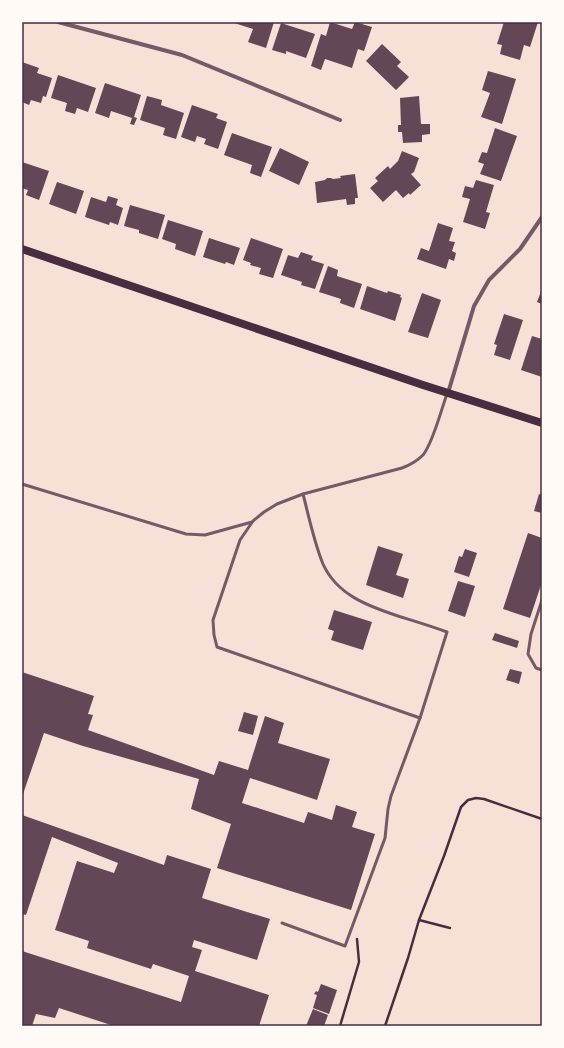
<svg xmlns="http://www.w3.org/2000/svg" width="564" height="1048" font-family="Montserrat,sans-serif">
<rect width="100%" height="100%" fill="#f7e1d7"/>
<g fill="#644757">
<polygon points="231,22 274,22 266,48 248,42 253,29"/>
<polygon points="330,22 352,29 355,22 372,27 364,51 358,49 352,68 325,59 321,70 311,66 321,34 326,36"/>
<polygon points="504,22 538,22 530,47 524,45 520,60 500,54 502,45 497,44"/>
<polygon points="281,23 315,34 306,58 286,51 286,54 272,50"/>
<polygon points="382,44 401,62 397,66 409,77 396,90 366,61"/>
<polygon points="22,62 39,68 37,73 52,78 46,97 43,96 41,103 31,100 29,105 22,102"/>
<polygon points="488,71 516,79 502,124 481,117 490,93 482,90"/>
<polygon points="58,75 96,88 88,112 77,108 75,114 65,111 67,103 51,98"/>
<polygon points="105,83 141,95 134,117 137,118 134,125 130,124 132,118 111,111 109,118 95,113"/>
<polygon points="147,96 162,100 161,105 184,113 176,139 163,135 165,128 140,120"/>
<polygon points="419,96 421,124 430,124 430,134 422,135 422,142 403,143 402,132 398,132 398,125 401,125 400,98"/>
<polygon points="192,105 218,114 216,118 227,122 218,149 204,144 206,139 197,136 195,142 181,137"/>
<polygon points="495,128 517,136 501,181 480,174 484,164 478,162 482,152 487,153"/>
<polygon points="232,133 272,147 261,177 250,173 252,165 224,155"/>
<polygon points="280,148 309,162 299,185 269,171"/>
<polygon points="402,151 419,158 414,172 411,174 421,185 410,195 409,193 403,198 396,190 383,202 370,188 378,181 375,178 388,166 390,169 398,161"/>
<polygon points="22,162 49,171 39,200 26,195 28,190 22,188"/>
<polygon points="355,174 358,198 355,198 355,204 347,205 346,199 317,203 315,182 325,180 327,178 331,178 333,179 341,178 340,176"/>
<polygon points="476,180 494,185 486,212 490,213 485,229 463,222 470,199 462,197 465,186 473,188"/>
<polygon points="57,182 84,191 76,214 49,204"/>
<polygon points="108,196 118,199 116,205 123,208 118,225 110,222 109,225 85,217 91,197 106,202"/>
<polygon points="130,205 165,215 158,239 139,233 139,230 124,226"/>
<polygon points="168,220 203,231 195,256 175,249 176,244 162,239"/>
<polygon points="438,223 453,228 449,241 455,242 452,251 456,253 454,261 449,259 446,269 417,259 421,248 429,251"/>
<polygon points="209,238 240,248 234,265 226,262 225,264 203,257"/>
<polygon points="251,238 283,249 273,278 259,274 261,268 250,265 251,263 243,260"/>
<polygon points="301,252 313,256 311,260 324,264 315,289 301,285 302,282 281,275 288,255 298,258"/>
<polygon points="328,266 338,270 337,276 362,284 354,308 340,303 341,299 319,292"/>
<polygon points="367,286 387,293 388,291 401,295 400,297 402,298 395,321 360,309"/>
<polygon points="542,289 542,304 537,302"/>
<polygon points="422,293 441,300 428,338 408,332"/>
<polygon points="504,314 523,320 510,360 494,355 497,345 494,344"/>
<polygon points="532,336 542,339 542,377 521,370"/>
<polygon points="539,494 542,495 542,513 534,511"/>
<polygon points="528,533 542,538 542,582 530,618 503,609"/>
<polygon points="378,546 403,554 396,575 409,579 403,598 366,585"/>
<polygon points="465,549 477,553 469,577 454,572 459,556 462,557"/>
<polygon points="458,581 475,586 465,617 448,611"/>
<polygon points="334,610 372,622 363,650 331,640 334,631 328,629"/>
<polygon points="495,633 519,641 517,648 492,640"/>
<polygon points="510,669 522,672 519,684 506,680"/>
<polygon points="22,672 94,696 88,714 93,715 88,730 214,775 219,761 248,770 265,716 284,723 278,743 330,759 317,800 250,778 242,803 304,823 308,812 332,820 336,805 357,812 352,827 375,834 351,910 217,868 231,824 191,809 199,779 83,746 44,733 22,797"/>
<polygon points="244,712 258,716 253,735 238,731"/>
<polygon points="22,815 164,865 167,855 211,869 202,898 270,919 257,960 194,940 192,947 202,950 195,971 269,995 259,1026 114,1026 59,1008 55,1018 36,1014 32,1026 22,1026 22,951 181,1002 189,976 153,964 151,969 87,948 89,941 55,930 77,861 114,873 118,863 52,837 26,915 22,914"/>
<polygon points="321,984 337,990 329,1014 313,1008 317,995 314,994 316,991 318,992"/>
<polygon points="313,1009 328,1015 324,1026 306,1026"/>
</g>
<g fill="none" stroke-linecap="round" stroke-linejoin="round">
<g stroke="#4a2c40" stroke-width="2.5">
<polyline points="419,920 450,928"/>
<polyline points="340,1026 359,962 357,939"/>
<polyline points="385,1026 408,958 419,920 444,856 461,807 468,800 476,798 484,799 542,819"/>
</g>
<g stroke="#755966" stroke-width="3">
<polyline points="22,484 186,534 205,535 252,522"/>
<polyline points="542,600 531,634 528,654 536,668 542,670"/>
<path d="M420,718l-203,-71 -3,-12 -1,-15 27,-80 13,-19 11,-9 13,-8 26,-10 99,-26c8,-3 15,-7 21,-13 10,-12 18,-45 24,-61"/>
<path d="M282,923l63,23 40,-108 3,-29 3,-13 29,-78 27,-86c-16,-6 -33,-11 -49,-16 -30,-10 -61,-21 -75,-52 -9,-22 -14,-47 -20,-70"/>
</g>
<g stroke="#755966" stroke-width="4">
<polyline points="58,22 182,55 340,120"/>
<polyline points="448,393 474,306 489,280 520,249 542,217"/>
</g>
<polyline stroke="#4a2c40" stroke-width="8" points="22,249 423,385 542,423"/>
</g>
<rect width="564" height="1048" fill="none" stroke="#fffaf5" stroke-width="46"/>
<rect x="23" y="23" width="518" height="1002" fill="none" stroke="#4a2c40" stroke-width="1.5"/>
</svg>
